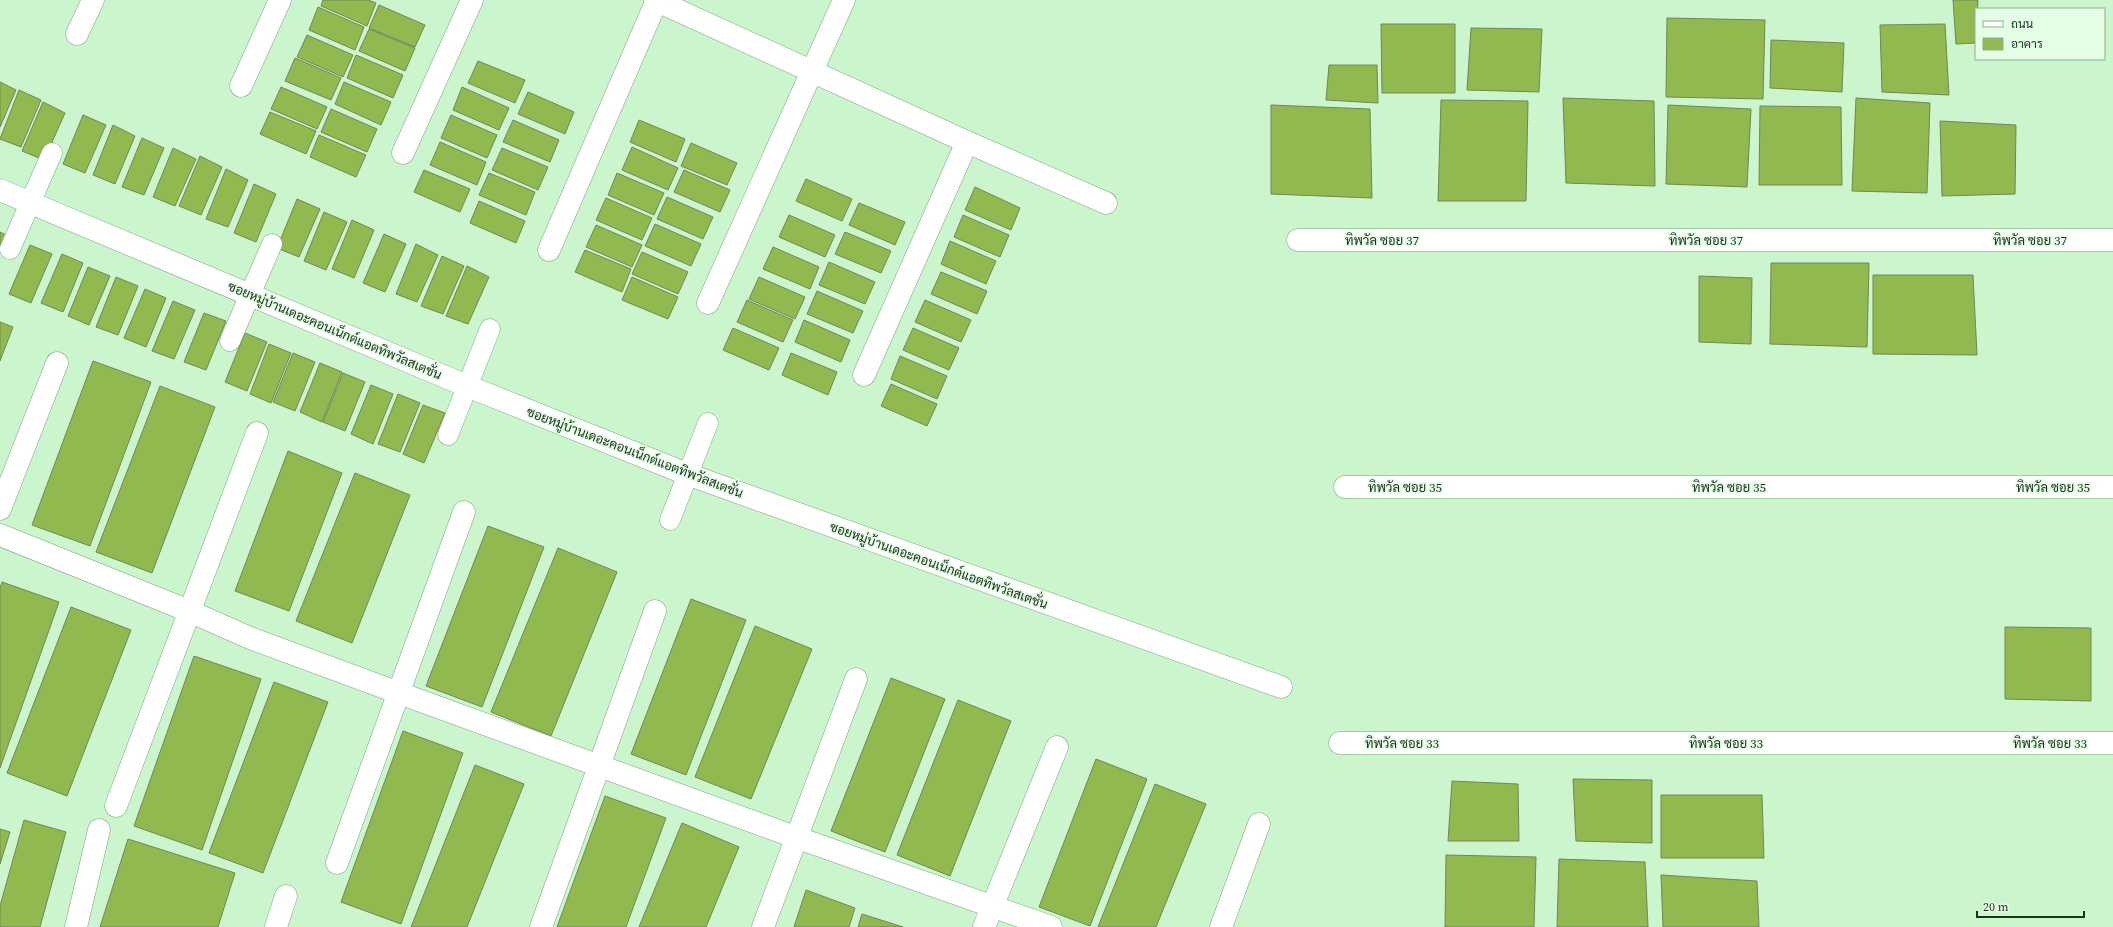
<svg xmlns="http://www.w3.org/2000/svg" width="2113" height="927" font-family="'Source Serif 4',Sarabun,serif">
<rect width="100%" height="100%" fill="#cbf5cc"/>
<g fill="#92b850" stroke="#738558">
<polygon points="323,0 368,0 376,3 367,26 321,6"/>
<polygon points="1953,0 1978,0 1976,43 1956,44"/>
<polygon points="379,5 425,25 415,47 369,28"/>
<polygon points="318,7 364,27 355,50 309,30"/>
<polygon points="1667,18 1765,20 1763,99 1666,97"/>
<polygon points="1381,24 1455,24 1455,93 1382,93"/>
<polygon points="1945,24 1949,95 1882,92 1880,25"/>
<polygon points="1471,28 1542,29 1539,92 1467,90"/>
<polygon points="369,29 415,48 405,71 359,51"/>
<polygon points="307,35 353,55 343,77 297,57"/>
<polygon points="1771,40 1844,43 1842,92 1770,88"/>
<polygon points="356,55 403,75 393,98 347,78"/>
<polygon points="295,58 341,78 331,100 285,81"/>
<polygon points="478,61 525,80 515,103 468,83"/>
<polygon points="1329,65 1377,65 1378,103 1326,100"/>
<polygon points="0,82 16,90 0,127"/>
<polygon points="344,82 391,102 381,125 335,104"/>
<polygon points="281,87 327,107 317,129 271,109"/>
<polygon points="462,87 509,108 499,130 453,110"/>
<polygon points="19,90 41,100 21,147 0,139"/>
<polygon points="528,92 574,112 565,134 518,114"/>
<polygon points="1563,98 1654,101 1655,186 1566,183"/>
<polygon points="1856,98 1930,103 1927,193 1852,191"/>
<polygon points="1441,100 1528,101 1526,201 1438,201"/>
<polygon points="43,102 65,113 44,160 22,151"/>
<polygon points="1271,105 1370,109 1372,198 1271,194"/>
<polygon points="1668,105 1751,109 1747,187 1666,184"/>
<polygon points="1760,106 1841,107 1842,185 1759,185"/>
<polygon points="331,109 377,129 367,152 321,132"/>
<polygon points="270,112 316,131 306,154 260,134"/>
<polygon points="83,115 106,125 85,173 63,164"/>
<polygon points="451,115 497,135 487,158 441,138"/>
<polygon points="513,120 559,140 550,162 503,142"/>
<polygon points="639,120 685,139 676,162 630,142"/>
<polygon points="1940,121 2016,125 2015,194 1942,196"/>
<polygon points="113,125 135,136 115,184 93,175"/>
<polygon points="319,135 366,155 356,177 310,157"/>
<polygon points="142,138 164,148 144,195 122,187"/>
<polygon points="440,142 486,162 477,185 430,165"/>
<polygon points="691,143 737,163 727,185 681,166"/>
<polygon points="632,147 678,168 668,190 622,170"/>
<polygon points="173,148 196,159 175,206 153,197"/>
<polygon points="502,148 548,167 538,190 492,170"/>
<polygon points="200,156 222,167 201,215 179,206"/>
<polygon points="226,169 248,180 228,227 206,219"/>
<polygon points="424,170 470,189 460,212 414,192"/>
<polygon points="684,170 730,190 720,212 674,192"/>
<polygon points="489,173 535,192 526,215 479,195"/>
<polygon points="617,173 664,193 654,215 608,195"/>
<polygon points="806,179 852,199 842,221 796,201"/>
<polygon points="254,184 276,194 256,242 234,233"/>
<polygon points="975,187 1020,208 1011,230 965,210"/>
<polygon points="667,197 713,217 703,239 657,219"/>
<polygon points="606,198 652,218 642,240 596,220"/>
<polygon points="297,199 320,209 299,257 277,248"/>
<polygon points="479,201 525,221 516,243 470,223"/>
<polygon points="859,203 905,222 895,245 849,225"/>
<polygon points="324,212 347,222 326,270 304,261"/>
<polygon points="789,215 835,235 825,257 779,237"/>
<polygon points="963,215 1009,235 1000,257 954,237"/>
<polygon points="352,220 374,230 354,278 332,269"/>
<polygon points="655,224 701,244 691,266 645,246"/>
<polygon points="596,225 642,245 632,267 586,247"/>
<polygon points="0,232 6,235 0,250"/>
<polygon points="845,232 891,251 881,273 835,254"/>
<polygon points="384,234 406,244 385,292 363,283"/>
<polygon points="950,241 996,261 986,284 941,264"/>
<polygon points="416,244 438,255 417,302 396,294"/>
<polygon points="30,245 52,254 31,303 9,294"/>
<polygon points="773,247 819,267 810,289 763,269"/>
<polygon points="585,250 631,269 622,292 575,272"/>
<polygon points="642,252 688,272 678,294 632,274"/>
<polygon points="62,254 83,263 63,312 41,303"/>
<polygon points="442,256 464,266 443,314 421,306"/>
<polygon points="829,262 875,282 865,304 819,285"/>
<polygon points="1771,263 1869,263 1867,347 1770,344"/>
<polygon points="467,266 489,277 468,324 446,316"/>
<polygon points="88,267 110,276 89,325 68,316"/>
<polygon points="941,272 987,291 977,314 931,294"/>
<polygon points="1873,275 1973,275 1977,355 1873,354"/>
<polygon points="1699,276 1752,278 1751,344 1699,342"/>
<polygon points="116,277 138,286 118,335 96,327"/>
<polygon points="632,277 678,297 668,319 622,300"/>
<polygon points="759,277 805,297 795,319 749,299"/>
<polygon points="145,289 166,298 146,347 124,338"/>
<polygon points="817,291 863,311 853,333 807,314"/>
<polygon points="747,300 793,320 783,342 737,322"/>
<polygon points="925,300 971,320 961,342 915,322"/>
<polygon points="173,301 195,310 174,359 152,351"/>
<polygon points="204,313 226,321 206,370 184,362"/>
<polygon points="804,320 850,340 841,362 795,342"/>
<polygon points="0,322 13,327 0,361"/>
<polygon points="733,328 779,348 769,370 723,350"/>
<polygon points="913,328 959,348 949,370 903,350"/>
<polygon points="245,333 267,342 247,391 225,382"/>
<polygon points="269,344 291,353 271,403 250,394"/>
<polygon points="293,353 315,362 295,411 273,402"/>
<polygon points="791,353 837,372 828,395 782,375"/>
<polygon points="900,356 947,376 937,399 891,379"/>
<polygon points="93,361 151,382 90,546 32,525"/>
<polygon points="320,363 342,372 322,422 300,412"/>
<polygon points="343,373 365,382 345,431 323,422"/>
<polygon points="891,384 937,404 927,426 881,406"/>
<polygon points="371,385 393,394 373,444 351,434"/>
<polygon points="160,386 215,407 152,573 96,552"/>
<polygon points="398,394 420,403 400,452 378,444"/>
<polygon points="423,405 445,413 424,463 403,454"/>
<polygon points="288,451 342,473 289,611 235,591"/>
<polygon points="355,473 410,495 352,643 296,621"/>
<polygon points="488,526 544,547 482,707 426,686"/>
<polygon points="558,548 617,572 551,736 491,712"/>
<polygon points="2,582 59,602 0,768 0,588"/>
<polygon points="691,599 746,620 686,775 631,754"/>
<polygon points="71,607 131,630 67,796 7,773"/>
<polygon points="755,626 812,649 751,799 695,777"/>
<polygon points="2005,627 2091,628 2091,701 2005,699"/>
<polygon points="194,656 261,679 202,850 134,826"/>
<polygon points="891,678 945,699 885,852 831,831"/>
<polygon points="274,682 328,702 263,873 209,853"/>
<polygon points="958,700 1011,721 950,876 897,855"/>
<polygon points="403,731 463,753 401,924 341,902"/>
<polygon points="1096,759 1147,779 1090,926 1039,907"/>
<polygon points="475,765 524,784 467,927 411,927"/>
<polygon points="1573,779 1652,780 1652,843 1576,841"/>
<polygon points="1452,781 1518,784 1519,841 1448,841"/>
<polygon points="1155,784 1206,804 1156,927 1098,927"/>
<polygon points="1661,795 1762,795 1764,858 1661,858"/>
<polygon points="605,796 666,818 626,927 557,927"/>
<polygon points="24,820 66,832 40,927 0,927 0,906"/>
<polygon points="682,823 739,847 706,927 639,927"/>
<polygon points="0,829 10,832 0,864"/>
<polygon points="128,839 235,873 218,927 100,927"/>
<polygon points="1446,855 1536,857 1534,927 1445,927"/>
<polygon points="1559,859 1645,862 1648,927 1557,927"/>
<polygon points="1661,875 1757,881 1759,927 1663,927"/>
<polygon points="806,890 855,908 849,927 794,927"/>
<polygon points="862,914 903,927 858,927"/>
</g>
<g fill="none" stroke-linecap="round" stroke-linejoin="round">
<defs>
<g id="lane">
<polyline points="10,249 52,153"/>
<polyline points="230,341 272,244"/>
<polyline points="448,435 490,329"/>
<polyline points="670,520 708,423"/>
</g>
<g id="street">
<polyline points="655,0 967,142 1106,203"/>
<polyline points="77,34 93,0"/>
<polyline points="241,86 280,0"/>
<polyline points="403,153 472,0"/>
<polyline points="0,190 467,386 687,474 1281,687"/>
<polyline points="1298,240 2113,240"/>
<polyline points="549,250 657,0"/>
<polyline points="708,303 844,0"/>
<polyline points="864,375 967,142"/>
<polyline points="1345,487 2113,487"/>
<polyline points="0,509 57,363"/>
<polyline points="0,535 189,611 250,638 399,693 795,837 1051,927"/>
<polyline points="1340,743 2113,743"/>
<polyline points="116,806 257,433"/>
<polyline points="337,863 464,512"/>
<polyline points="76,927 99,830"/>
<polyline points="276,927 286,896"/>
<polyline points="541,927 655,611"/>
<polyline points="763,927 856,679"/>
<polyline points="984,927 1057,747"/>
<polyline points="1221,927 1259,824"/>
</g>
</defs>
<use href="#lane" stroke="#7ca47f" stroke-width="21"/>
<use href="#street" stroke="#7ca47f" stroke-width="23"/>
<use href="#lane" stroke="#fff" stroke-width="20"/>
<use href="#street" stroke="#fff" stroke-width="22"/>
</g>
<g text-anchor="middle" stroke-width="3.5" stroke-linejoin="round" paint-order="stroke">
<g font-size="13" fill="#1f2f20" stroke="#e4fde5">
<text x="1382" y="245">ทิพวัล ซอย 37</text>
<text x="1706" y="245">ทิพวัล ซอย 37</text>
<text x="2030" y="245">ทิพวัล ซอย 37</text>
<text transform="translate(335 330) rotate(23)" y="5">ซอยหมู่บ้านเดอะคอนเน็กต์แอตทิพวัลสเตชั่น</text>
<text transform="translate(635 452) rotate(21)" y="5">ซอยหมู่บ้านเดอะคอนเน็กต์แอตทิพวัลสเตชั่น</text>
<text x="1405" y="492">ทิพวัล ซอย 35</text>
<text x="1729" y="492">ทิพวัล ซอย 35</text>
<text x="2053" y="492">ทิพวัล ซอย 35</text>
<text transform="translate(939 565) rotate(20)" y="5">ซอยหมู่บ้านเดอะคอนเน็กต์แอตทิพวัลสเตชั่น</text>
<text x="1402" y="748">ทิพวัล ซอย 33</text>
<text x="1726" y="748">ทิพวัล ซอย 33</text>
<text x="2050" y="748">ทิพวัล ซอย 33</text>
</g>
</g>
<rect x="1975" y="8" width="130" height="52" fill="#e4fde5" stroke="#95ab96"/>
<rect x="1983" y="21" width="20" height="6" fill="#ffffff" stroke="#95ab96"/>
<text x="2011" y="28" font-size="12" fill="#1f2f20">ถนน</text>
<rect x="1983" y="38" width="20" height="12" fill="#92b850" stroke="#95ab96"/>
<text x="2011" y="48" font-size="12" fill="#1f2f20">อาคาร</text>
<path d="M1977 911v6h107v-6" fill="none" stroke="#1f2f20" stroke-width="2"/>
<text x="1983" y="911" font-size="12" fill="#1f2f20" stroke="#e4fde5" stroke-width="3" paint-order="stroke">20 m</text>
</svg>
